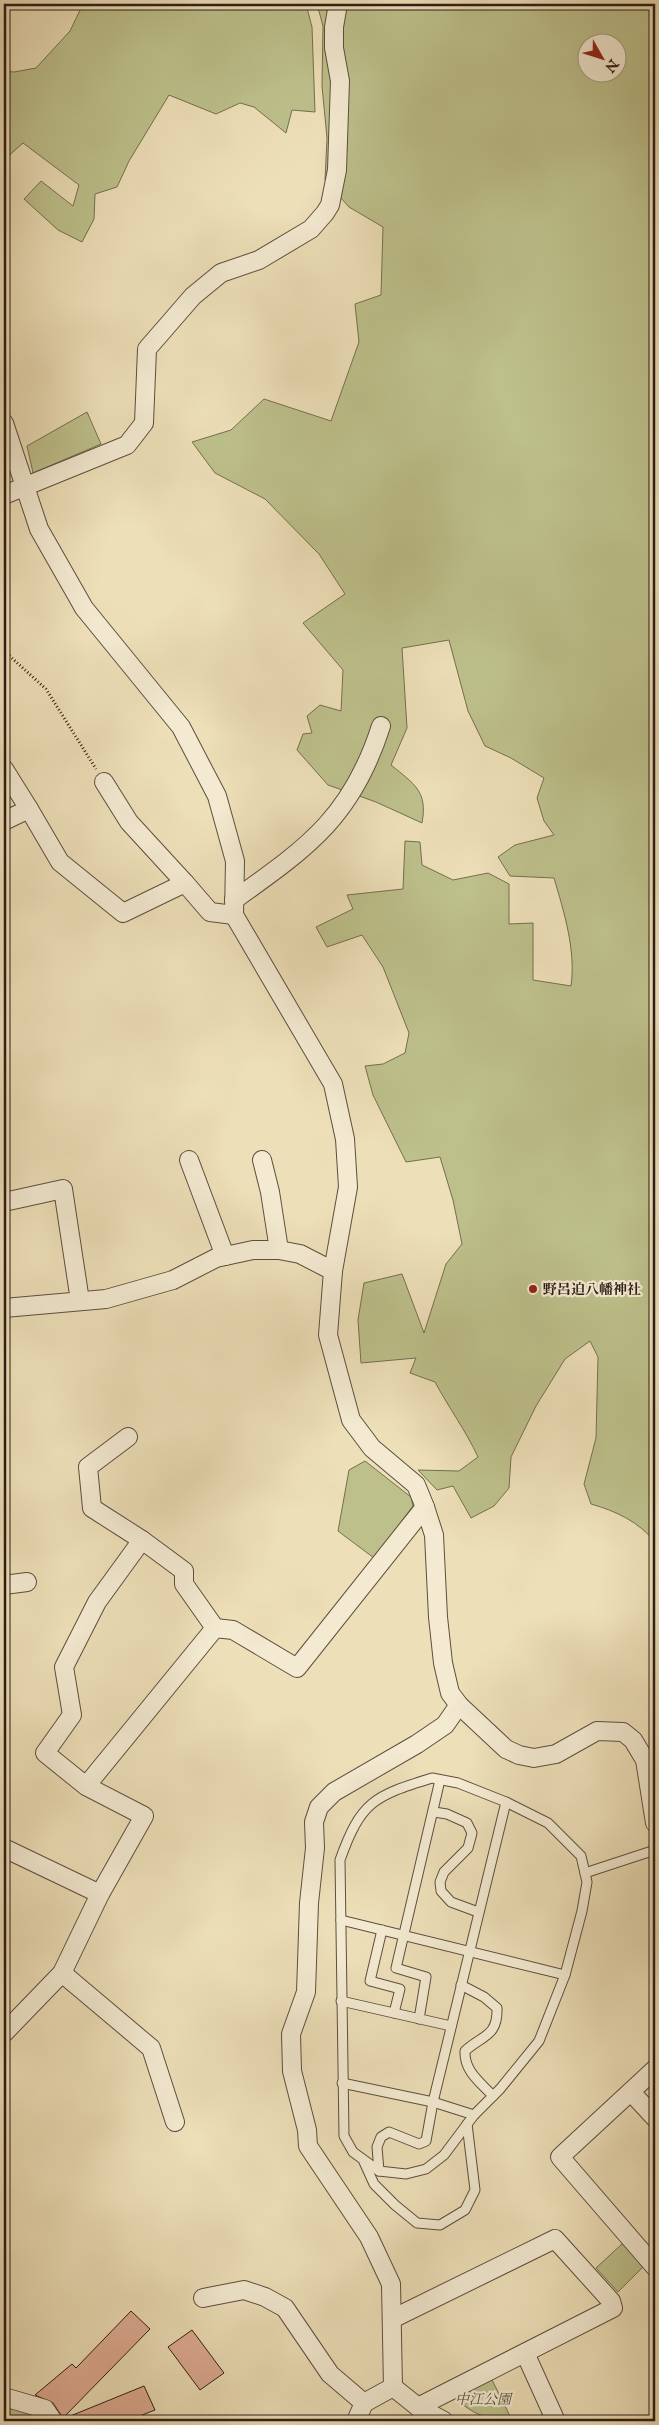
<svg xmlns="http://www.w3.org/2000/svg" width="659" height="2425" font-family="'IM FELL English','Noto Serif JP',serif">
<rect width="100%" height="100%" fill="#eddfb8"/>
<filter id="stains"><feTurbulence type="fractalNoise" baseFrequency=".004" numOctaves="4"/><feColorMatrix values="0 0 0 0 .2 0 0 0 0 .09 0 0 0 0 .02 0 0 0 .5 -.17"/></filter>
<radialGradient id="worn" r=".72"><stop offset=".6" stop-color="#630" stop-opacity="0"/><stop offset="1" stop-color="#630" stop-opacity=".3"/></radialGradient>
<g fill="#bdc08b" stroke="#756e50" fill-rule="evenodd">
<polygon points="83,4 306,4 312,27 315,112 292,110 286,133 254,107 240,103 216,114 169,95 129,161 117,187 95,194 94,219 82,242 58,230 24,199 41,181 73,206 79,185 23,143 4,160 4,71 14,72 36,68 70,31"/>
<path d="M317,4h338v1538c-16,-20 -39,-31 -64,-38l-7,-20 12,-46 2,-81 -8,-16 -25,18 -29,47 -25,51 -2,31 -15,18 -23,12 -18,-32 -16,4 -19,-20 41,1 19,-14c-12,-26 -29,-49 -43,-75l-25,-9 6,-15 -55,5 -3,-43 6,-37 38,-9 22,59 22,-69 16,-20 -9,-44 -13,-43 -34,5 -33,-67 -8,-29 18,-2 22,-11 4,-20 -26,-66 -21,-32 -35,12 -11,-20 37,-18 -6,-14 56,-6 2,-48 15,1 2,23 31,15 35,-7 21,11v40l24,-1v57l38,6c5,-36 -7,-74 -17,-108l-44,-2 -12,-19 17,-12 39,-10 -10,-14 -7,-23 7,-20 -33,-20 -26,-12 -17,-35 -19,-71 -47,8 5,80 -16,37c23,19 37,26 31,58l-46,-21 -48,-17 -31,-35 6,-16 9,-1 -5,-17 13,-11 21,6 2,-41 -40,-47 42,-29 -26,-40 -54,-55 -50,-26 -23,-31 39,-12 33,-31 67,22 28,-79 -4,-38 26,-9 2,-68 -34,-20 -24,-27 2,-42 -5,-52 1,-60zM586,42h30v30h-30z"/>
<polygon points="87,412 101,444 33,473 27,446"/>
<polygon points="365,1461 411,1497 413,1506 374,1558 338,1531 349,1470"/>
<polygon points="623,2243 643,2267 618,2292 596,2268"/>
<path d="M490,2376l20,40c-29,4 -35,-2 -57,-19z"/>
<polygon points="4,2404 34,2413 40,2421 4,2421"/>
</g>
<g fill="#deab92" stroke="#2d1d16">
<polygon points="131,2311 150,2329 63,2418 53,2403 35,2395 72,2364 76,2368"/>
<polygon points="192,2330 224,2373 200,2390 168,2347"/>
<polygon points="144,2386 155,2410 127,2421 63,2421 63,2419"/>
</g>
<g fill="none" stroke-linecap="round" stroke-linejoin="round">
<defs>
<g id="service">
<path d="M432,1778l26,5 48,19 42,21 33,33 6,26 -5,29 -17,64 -26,66 -39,48 -26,26 -30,40 -18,14 -20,5 -27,-3 -26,-19 -9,-16 -4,-276c21,-59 34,-64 92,-82z"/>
<polyline points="434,1812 447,1814 467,1823 472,1833 468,1848 444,1872 440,1882 441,1891 451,1902 478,1912"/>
<polyline points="585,1873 655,1850"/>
<polyline points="341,1920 565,1975"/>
<polyline points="382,1930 370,1981 400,1989 394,2013"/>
<path d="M461,1985l23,12 13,11c1,29 -15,27 -32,43 -1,20 15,31 28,45"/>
<polyline points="341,2001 451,2026"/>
<polyline points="419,2019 426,1977 396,1968 440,1780"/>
<polyline points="342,2083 433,2102 474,2115"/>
<polyline points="364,2162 374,2184 395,2205 417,2223 440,2225 465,2210 475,2190 467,2124"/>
<polyline points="379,2171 377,2147 381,2137 389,2132 419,2144 426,2141 433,2102 506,1802"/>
</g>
<g id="minor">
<polyline points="4,423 39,529 84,608 181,727 217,796 235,861 234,915 333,1084 345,1139 348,1187 333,1271 328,1335 351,1420 372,1448 416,1485 425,1507 434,1535 438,1617 443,1663 450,1693 459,1705 506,1749 519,1755 534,1758 556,1754 597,1731 623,1732 633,1740 645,1760 655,1823"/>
<polyline points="4,495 127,445 144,423 147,349 193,296 221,273 259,260 311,229 325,213 330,205 337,170 340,81 334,48 334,27 338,4"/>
<polyline points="4,769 29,809"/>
<polyline points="104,782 129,822 185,883"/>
<polyline points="4,821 29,809 60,862 123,913 185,883 210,912 234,915"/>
<path d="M234,900c74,-53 118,-83 147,-174"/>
<polyline points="189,1160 225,1256"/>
<polyline points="262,1160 270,1192 279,1250"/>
<polyline points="4,1202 63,1189 80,1301"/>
<polyline points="4,1308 106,1299 173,1280 216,1258 253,1250 279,1250 300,1254 333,1271"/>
<polyline points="128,1437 88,1467 92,1508 142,1540 97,1602 64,1667 72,1715 45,1753 86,1786 215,1628 233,1630 297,1668 425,1507"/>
<polyline points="142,1540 184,1571 184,1584 215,1628"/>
<polyline points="4,1585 27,1582"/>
<polyline points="4,1848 100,1894"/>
<polyline points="62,1973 151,2048 175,2122"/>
<polyline points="4,2033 62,1973 100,1894 144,1816 86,1786"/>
<polyline points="655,2069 560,2157 655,2267"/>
<polyline points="631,2092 655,2118"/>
<polyline points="203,2298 244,2290 265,2297 285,2308 330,2374 364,2403"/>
<polyline points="392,2319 555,2239 611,2301 613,2308 418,2407 393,2387"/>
<polyline points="525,2353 554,2417 551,2421"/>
<polyline points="4,2397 45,2409 53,2421"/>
<polyline points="418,2407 444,2421"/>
<polyline points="356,2421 364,2403 393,2387 391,2284 369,2237 308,2146 307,2130 292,2071 291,2034 306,1992 309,1903 315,1848 314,1822 319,1807 334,1792 417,1744 445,1725 459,1705"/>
</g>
</defs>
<use href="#service" stroke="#5d4e3e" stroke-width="11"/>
<use href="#minor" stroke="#5d4e3e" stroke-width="20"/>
<polyline stroke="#2d1d16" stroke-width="3" stroke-dasharray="1 2.5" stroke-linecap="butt" points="4,651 46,689 96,769"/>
<use href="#service" stroke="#f3ead1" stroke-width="9"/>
<use href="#minor" stroke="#f3ead1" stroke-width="18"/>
</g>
<circle fill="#8f2418" stroke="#f3ead1" stroke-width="2" cx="533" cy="1289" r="5"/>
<g text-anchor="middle" stroke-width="4.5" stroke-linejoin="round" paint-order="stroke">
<g font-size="14" font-weight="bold" fill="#2d1d16" stroke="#f3ead1" text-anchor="start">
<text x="543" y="1294">野呂迫八幡神社</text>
</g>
<g font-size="14" font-style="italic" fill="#584e39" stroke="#f3ead1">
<text x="483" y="2404">中江公園</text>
</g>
</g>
<rect width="659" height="2425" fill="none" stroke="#eddfb8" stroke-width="20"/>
<rect x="5" y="5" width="649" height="2415" fill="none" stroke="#2d1d16" stroke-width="2.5"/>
<rect x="10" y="10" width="639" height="2405" fill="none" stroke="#2d1d16"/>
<g transform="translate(602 58) rotate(129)"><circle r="24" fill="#f3ead1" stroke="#a49886"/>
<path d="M0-4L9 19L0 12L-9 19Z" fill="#8f2418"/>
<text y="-8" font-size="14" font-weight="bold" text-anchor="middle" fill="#2d1d16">N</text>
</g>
<rect width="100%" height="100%" filter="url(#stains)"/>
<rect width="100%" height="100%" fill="url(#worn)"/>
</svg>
